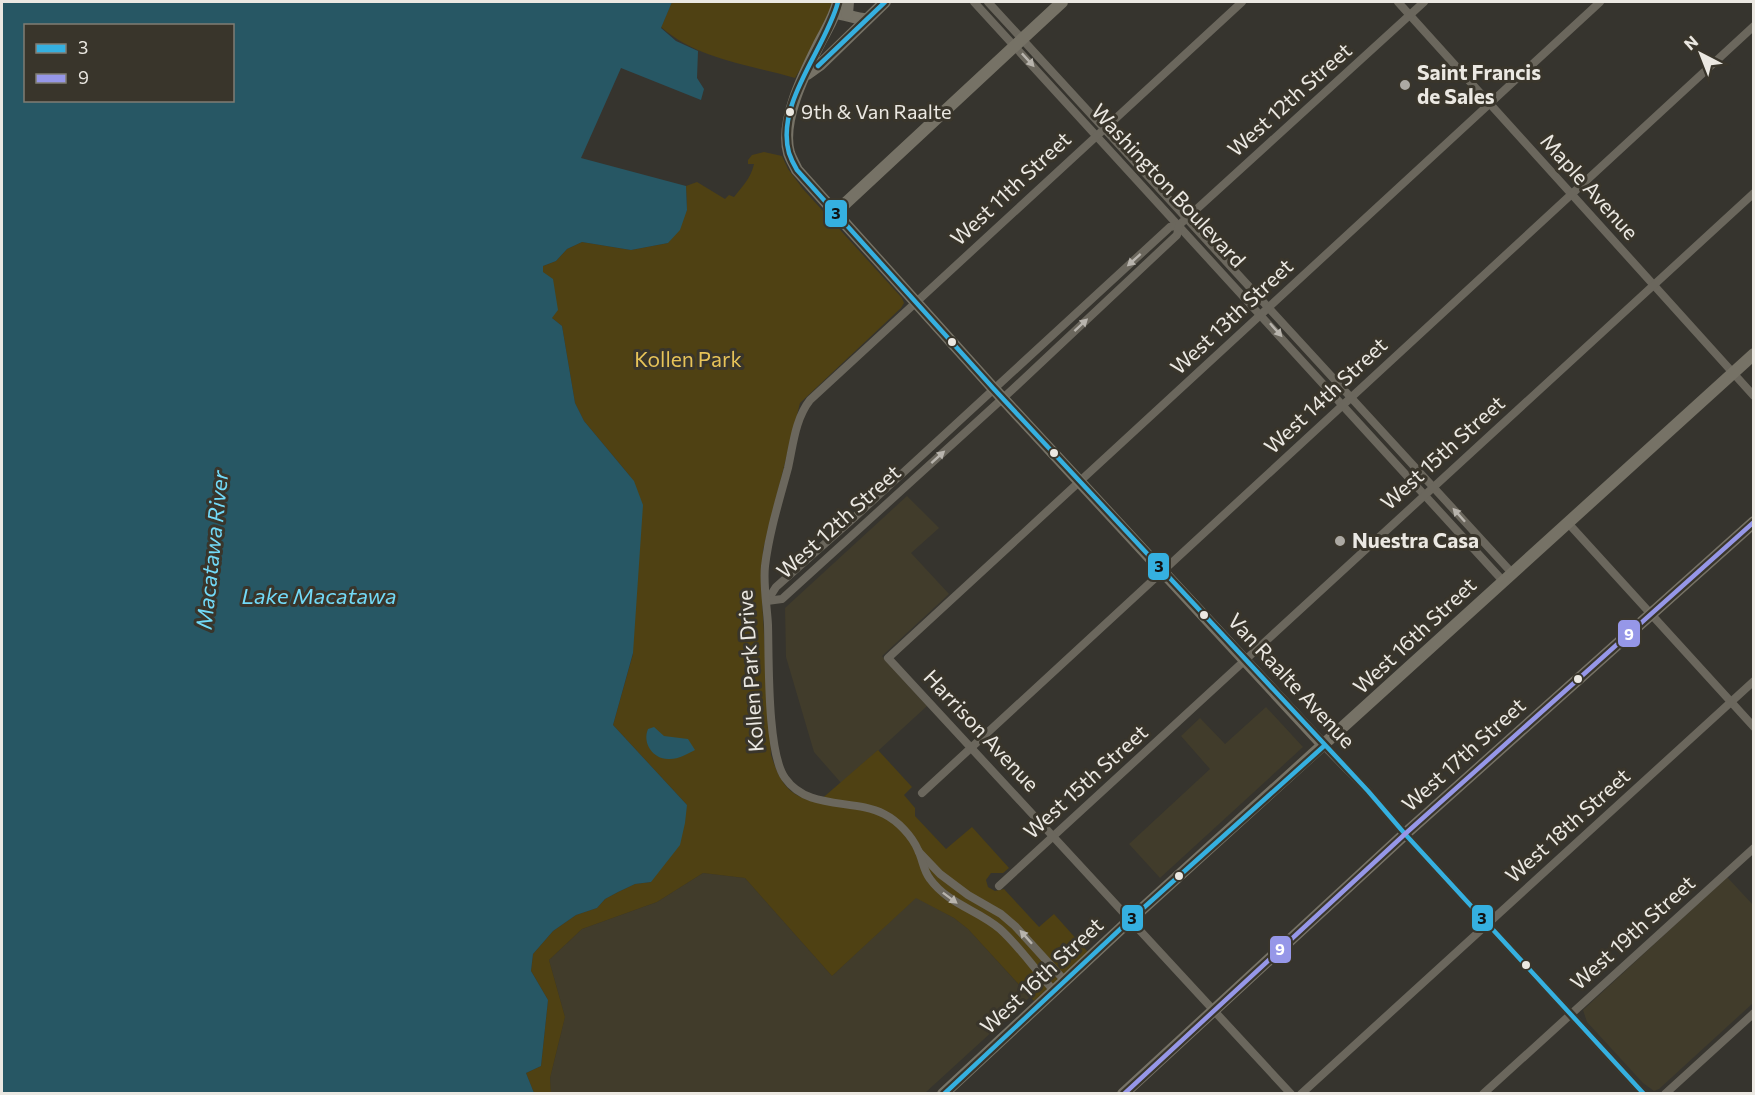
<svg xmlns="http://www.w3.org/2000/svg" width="1755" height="1095" font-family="Commissioner,sans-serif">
<rect width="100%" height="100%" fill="#36342e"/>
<g fill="#413c2b">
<polygon points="907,496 939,528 911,553 949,594 882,656 927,706 842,784 814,752 786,657 785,608"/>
<polygon points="1266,707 1303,747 1160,878 1129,844 1210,769 1181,736 1200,718 1225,744"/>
<polygon points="703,873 745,878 832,976 916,897 954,918 968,929 1030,997 925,1093 551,1093 550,1078 565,1017 549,960 582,929 657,902"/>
<polygon points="1727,877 1753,905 1753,1003 1659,1089 1654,1091 1643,1083 1587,1022 1583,1010"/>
</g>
<g fill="#4f4113">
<path d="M672,2h156l5,1 -21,47 -17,28c-45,-13 -98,-19 -134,-51z"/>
<path d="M764,152l18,4 6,13 15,20 99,109 2,5 -3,5 -101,95 -37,147 -1,50 9,155c9,27 17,42 47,47l60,-52 34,37 -8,8 11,13v8l31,33 26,-22 37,41 -6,5h-12l-5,7 2,7 7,4 9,-2 35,38 15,-13 34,38 -54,49 -66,-72 -14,-11 -38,-20 -84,78 -87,-98 -42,-5 -46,29 -75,27 -33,31 16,57 -15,61 1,15h-17l-8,-20 15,-7 7,-66 -17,-29 2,-17 20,-23 23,-16 21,-7 8,-9 13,-7 17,-8 16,-2 36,-77 -74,-80 20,-71 -3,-178 -46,-55 -9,-18 -13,-77 -10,-8 -9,-46v-6l13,-5 11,-12 15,-7 49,8 37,-7 19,-33 -1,-24 11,-4 28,17 4,-4 5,2c8,-10 17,-19 20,-33h-6v-4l4,-5z"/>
</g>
<g fill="#275764" fill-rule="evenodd">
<path d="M2,2h670l-11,26 15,13 22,10 -1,27 7,11 -3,11 -80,-32 -40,90 105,28 1,24 -7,20 -12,13 -37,7 -49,-8 -15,7 -11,12 -13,5v6l10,7 5,31 -6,8 10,8 13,77 9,18 50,60 9,24 -10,148 -20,72 74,80 -2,18 -5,22 -29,37 -16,2 -17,8 -13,7 -8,9 -21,7 -23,16 -20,23 -2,17 17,29 -7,66 -15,7 8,20h-532zM26,26h206v74h-206z"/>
<path d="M654,727l10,9 24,3 7,11c-8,4 -18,10 -27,9 -15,0 -26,-16 -20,-30z"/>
</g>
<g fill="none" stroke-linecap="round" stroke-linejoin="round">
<g stroke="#6b675d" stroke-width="8">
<polyline points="974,2 1503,581"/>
<polyline points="988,2 1512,573"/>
<polyline points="1398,2 1754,396"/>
<polyline points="1568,523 1754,727"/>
<polyline points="767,601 776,587 856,516 1170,227 1179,225 1188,217 1424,2"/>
<polyline points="767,601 782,599 1013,389 1177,235 1179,225"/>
<polyline points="1324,746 1368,791 1405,834 1644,1094"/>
<polyline points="922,793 1754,26"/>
<polyline points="919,852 940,874 968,895 1001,914 1015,926 1065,981"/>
<polyline points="999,886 1754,193"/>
<path d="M1054,991c-18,-20 -34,-44 -54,-62 -22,-19 -52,-25 -70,-50 -7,-9 -7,-19 -12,-29 -6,-14 -20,-29 -34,-36 -31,-16 -76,-3 -99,-36 -18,-25 -16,-119 -17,-153 -1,-19 -5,-40 -3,-59 4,-33 14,-65 23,-98 5,-22 7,-49 22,-68l432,-398"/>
<polyline points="1291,1094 888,658 1600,2"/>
<polyline points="1301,1094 1754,681"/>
<polyline points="1483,1094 1754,848"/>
<polyline points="1665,1094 1754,1013"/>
</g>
<g stroke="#767266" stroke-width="12">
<path d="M838,2c-3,15 -12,28 -19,42 -14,28 -39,77 -30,109 2,6 6,12 8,17l196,218 331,358"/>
<path d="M835,13c11,1 21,6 32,6"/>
<polyline points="847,14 848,2"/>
<polyline points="807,74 821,64 885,2"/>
<polyline points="835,213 1062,2"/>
<polyline points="943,1094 1130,920 1754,354"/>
<polyline points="1123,1094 1405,834 1754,522"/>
</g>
<defs>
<g id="bus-1">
<path d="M838,2c-12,46 -63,101 -49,151 2,6 5,12 8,17l196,218 375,403 37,43 239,260"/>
<polyline points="818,66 885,2"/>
<polyline points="944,1094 1130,920 1324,746"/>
</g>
<polyline id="bus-2" points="1124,1094 1405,834 1754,522"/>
</defs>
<use href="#bus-1" stroke="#39352b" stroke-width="9"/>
<use href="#bus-2" stroke="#39352b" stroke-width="9"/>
<use href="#bus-1" stroke="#35b0e0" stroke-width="4.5"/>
<use href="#bus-2" stroke="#9697e8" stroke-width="4.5"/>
</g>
<defs><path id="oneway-solid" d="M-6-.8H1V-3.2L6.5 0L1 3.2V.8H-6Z" transform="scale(1.5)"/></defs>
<g fill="#b8b4ad">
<use href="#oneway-solid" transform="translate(1028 60) rotate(47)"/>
<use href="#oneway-solid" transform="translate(1134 260) rotate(138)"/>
<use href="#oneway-solid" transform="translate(1081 325) rotate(-43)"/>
<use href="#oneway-solid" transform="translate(1276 330) rotate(48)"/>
<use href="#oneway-solid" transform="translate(938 457) rotate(-42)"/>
<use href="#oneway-solid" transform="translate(1459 515) rotate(-132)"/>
<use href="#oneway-solid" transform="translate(950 898) rotate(37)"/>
<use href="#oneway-solid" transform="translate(1026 937) rotate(-132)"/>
</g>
<g fill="#aca9a3" stroke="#39352b" stroke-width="2">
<circle cx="1405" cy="85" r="6"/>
<circle cx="1340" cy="541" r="6"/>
</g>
<g fill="#ebe8e2" stroke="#39352b" stroke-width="2">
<circle cx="790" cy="112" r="5"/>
<circle cx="952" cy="342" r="5"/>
<circle cx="1054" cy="453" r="5"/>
<circle cx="1204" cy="615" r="5"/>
<circle cx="1578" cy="679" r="5"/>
<circle cx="1179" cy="876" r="5"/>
<circle cx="1526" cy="965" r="5"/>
</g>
<g text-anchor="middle" stroke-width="6" stroke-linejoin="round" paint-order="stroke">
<g font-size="20" fill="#ebe8e2" stroke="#39352b" text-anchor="start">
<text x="801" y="119">9th &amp; Van Raalte</text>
</g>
<g font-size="21" font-weight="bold" fill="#ebe8e2" stroke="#39352b" text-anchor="start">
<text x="1417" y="80">Saint Francis<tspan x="1417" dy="24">de Sales</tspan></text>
<text x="1352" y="548">Nuestra Casa</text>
</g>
<g font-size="21" fill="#ebe8e2" stroke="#39352b">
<text transform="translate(1290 100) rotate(-42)" y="7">West 12th Street</text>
<text transform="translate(1168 186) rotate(47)" y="7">Washington Boulevard</text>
<text transform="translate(1589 187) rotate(48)" y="7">Maple Avenue</text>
<text transform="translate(1011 189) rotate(-43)" y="7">West 11th Street</text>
<text transform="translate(1232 317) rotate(-43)" y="7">West 13th Street</text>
<text transform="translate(1326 396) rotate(-43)" y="7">West 14th Street</text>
<text transform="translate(1443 453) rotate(-42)" y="7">West 15th Street</text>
<text transform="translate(839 522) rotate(-42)" y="7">West 12th Street</text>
<text transform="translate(1415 636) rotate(-43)" y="7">West 16th Street</text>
<text transform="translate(751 671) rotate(-94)" y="7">Kollen Park Drive</text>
<text transform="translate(1291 681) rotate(47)" y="7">Van Raalte Avenue</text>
<text transform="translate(981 731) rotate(47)" y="7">Harrison Avenue</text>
<text transform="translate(1464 755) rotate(-42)" y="7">West 17th Street</text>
<text transform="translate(1086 782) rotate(-42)" y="7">West 15th Street</text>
<text transform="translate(1568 826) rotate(-42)" y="7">West 18th Street</text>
<text transform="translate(1633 933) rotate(-42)" y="7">West 19th Street</text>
<text transform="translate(1042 976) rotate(-43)" y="7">West 16th Street</text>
</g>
<g font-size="21" fill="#e7c358" stroke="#39352b">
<text x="688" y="367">Kollen Park</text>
</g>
<g font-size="22" font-style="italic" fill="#72daf8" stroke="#39352b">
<text transform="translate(212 550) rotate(-84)" y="8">Macatawa River</text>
<text x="319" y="604">Lake Macatawa</text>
</g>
</g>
<g stroke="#39352b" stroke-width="2">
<rect x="824" y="199" width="24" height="29" rx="6" fill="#35b0e0"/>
<rect x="1147" y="552" width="23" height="29" rx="6" fill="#35b0e0"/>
<rect x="1617" y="619" width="24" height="29" rx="6" fill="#9697e8"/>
<rect x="1121" y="904" width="23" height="28" rx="6" fill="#35b0e0"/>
<rect x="1471" y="904" width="23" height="28" rx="6" fill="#35b0e0"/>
<rect x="1269" y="935" width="23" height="29" rx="6" fill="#9697e8"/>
</g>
<g font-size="16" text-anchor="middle" font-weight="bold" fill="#fff">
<text x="1629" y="640">9</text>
<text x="1280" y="955">9</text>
</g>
<g font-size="16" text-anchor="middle" font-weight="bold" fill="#111">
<text x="836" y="219">3</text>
<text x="1159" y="572">3</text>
<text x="1132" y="924">3</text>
<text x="1482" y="924">3</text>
</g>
<rect width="1755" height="1095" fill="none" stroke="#ebe8e2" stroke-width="6"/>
<rect x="24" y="24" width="210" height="78" fill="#39352b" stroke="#807d74" stroke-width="1.5"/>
<rect x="36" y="44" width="30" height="9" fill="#35b0e0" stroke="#807d74" stroke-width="1.5"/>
<text x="78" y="54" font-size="18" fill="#ebe8e2">3</text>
<rect x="36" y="74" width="30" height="9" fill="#9697e8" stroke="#807d74" stroke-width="1.5"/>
<text x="78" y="84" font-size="18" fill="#ebe8e2">9</text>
<g transform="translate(1701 54) rotate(318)" stroke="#39352b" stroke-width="4.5" paint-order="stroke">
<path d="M0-4.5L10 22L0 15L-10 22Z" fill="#ebe8e2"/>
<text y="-9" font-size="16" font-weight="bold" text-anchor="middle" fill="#ebe8e2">N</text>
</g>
</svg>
